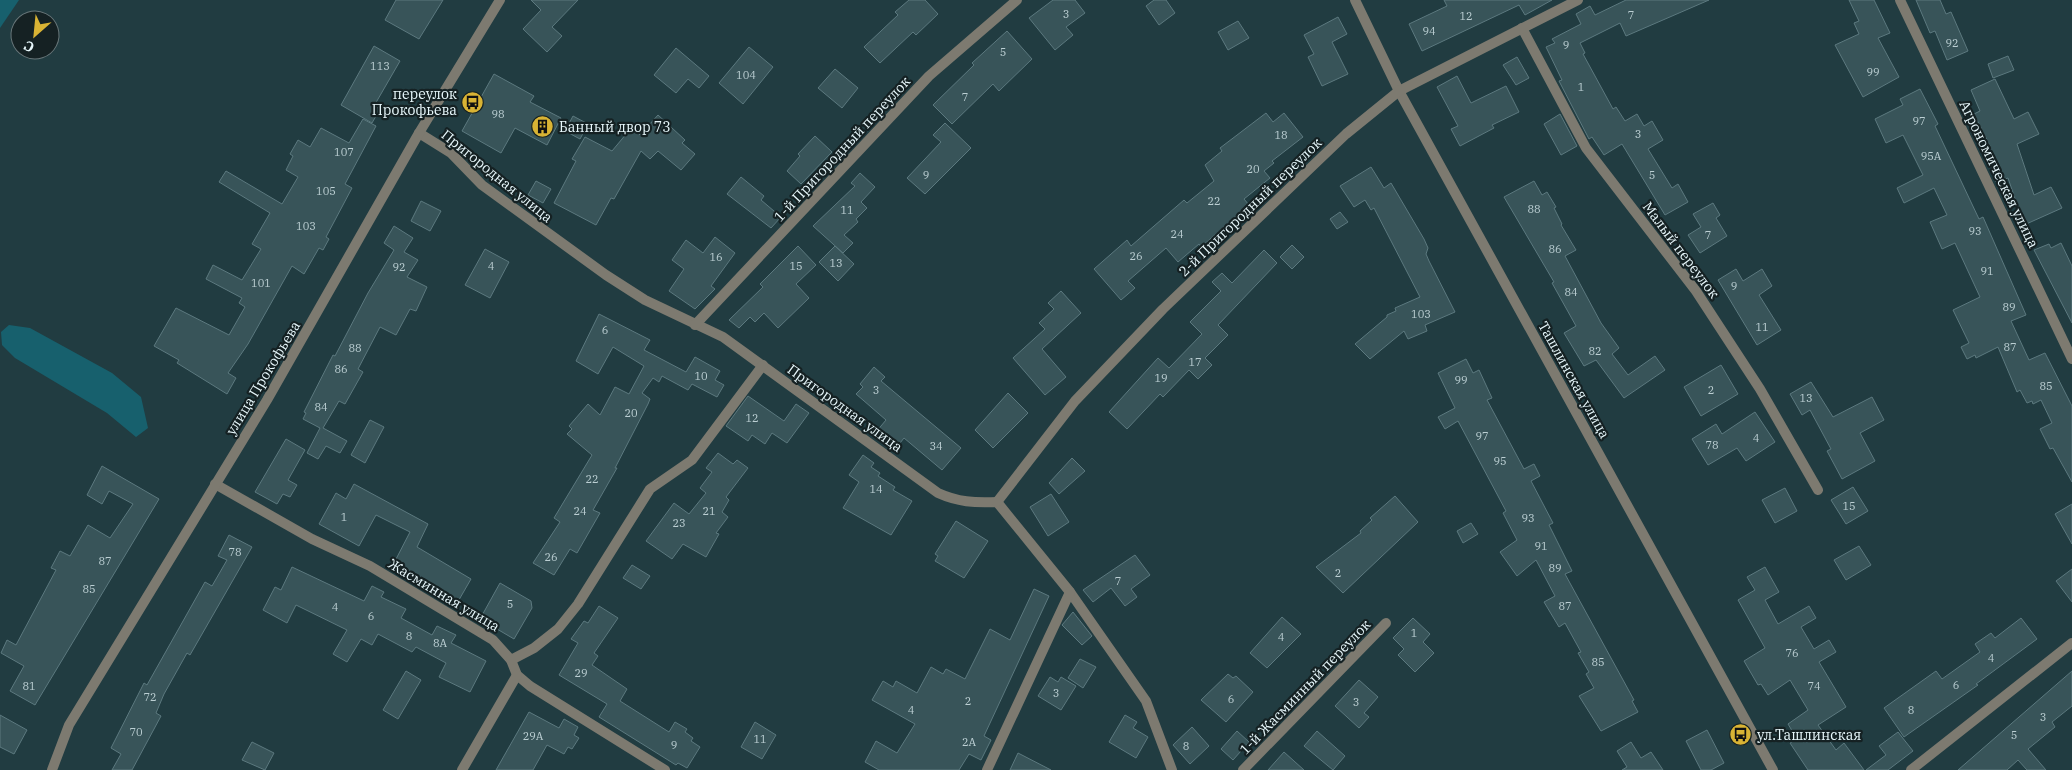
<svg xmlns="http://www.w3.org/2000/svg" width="2072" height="770" font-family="'IBM Plex Serif',serif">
<rect width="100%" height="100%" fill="#213c41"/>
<g fill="#17606d">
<polygon points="0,0 19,0 0,28"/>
<polygon points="9,325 30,328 112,373 141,397 148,428 136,437 107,413 15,358 2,345 1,332"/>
</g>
<g fill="#385459" stroke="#5c797f">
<polygon points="396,0 443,0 419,39 385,20"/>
<polygon points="531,0 578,0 552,27 562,36 547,52 523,29 541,10"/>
<polygon points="909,0 925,0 938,14 916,35 913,32 880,63 864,47 898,15 895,12"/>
<polygon points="1053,0 1075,0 1085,13 1066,27 1073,35 1055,50 1029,18"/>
<polygon points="1154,0 1166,0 1175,13 1159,25 1146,6"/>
<polygon points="1444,0 1552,0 1525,15 1519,5 1422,51 1409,24 1447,6"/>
<polygon points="1626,0 1709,0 1626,36 1620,23 1580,43 1585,53 1583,54 1613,109 1616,107 1625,121 1637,114 1644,126 1652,121 1663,140 1648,149 1672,188 1678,184 1688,202 1665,215 1622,144 1604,155 1592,137 1589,139 1559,81 1562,80 1546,47 1555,43 1552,39 1581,24 1576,14 1590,6 1595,15"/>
<polygon points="1849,0 1874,0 1890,33 1878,38 1899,77 1863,97 1835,45 1859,34 1854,23 1859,21"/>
<polygon points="1916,0 1940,0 1946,14 1951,12 1968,51 1947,60 1935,31 1930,33"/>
<polygon points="1338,17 1347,34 1332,42 1348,74 1322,86 1308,57 1314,54 1304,35"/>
<polygon points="1238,21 1249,38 1228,50 1218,32"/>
<polygon points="1007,31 1032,59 999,91 993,84 952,124 933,105 974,65 972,63"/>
<polygon points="374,46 400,61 374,106 380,109 372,123 341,105"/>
<polygon points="749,47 773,67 743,104 719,83"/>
<polygon points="676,48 709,76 699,88 688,79 676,93 654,75"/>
<polygon points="2008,56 2014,70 1993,78 1988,64"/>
<polygon points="1517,57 1529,78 1516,85 1503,65"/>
<polygon points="835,69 858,88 842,108 818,88"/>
<polygon points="494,74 534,96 530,102 561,118 547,145 515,128 501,153 462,131"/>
<polygon points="1457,76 1471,103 1506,86 1519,112 1492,125 1494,128 1460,146 1451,129 1458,126 1437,87"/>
<polygon points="1995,79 2014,119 2028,112 2039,134 2017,144 2034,195 2051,187 2062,208 2024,225 2008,178 1996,182 1985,149 1990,146 1974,114 1980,111 1971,90"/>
<polygon points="1920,89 1938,124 1935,126 1979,219 1983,217 2026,315 2011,321 2029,360 2045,353 2072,406 2072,482 2053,448 2050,449 2040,429 2052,423 2041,400 2033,404 2032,401 2027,403 2020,390 2017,392 1998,347 1976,358 1975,355 1967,359 1961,347 1969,343 1953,310 1980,297 1955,243 1942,249 1930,222 1947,215 1934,188 1904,203 1897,188 1923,175 1903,135 1886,143 1875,119 1903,105 1900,99"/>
<polygon points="1266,113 1273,122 1284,113 1303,137 1272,161 1274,163 1264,171 1270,178 1244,199 1249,205 1201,247 1199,244 1178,262 1166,248 1128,281 1135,288 1121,300 1094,269 1127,240 1131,246 1184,200 1187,203 1214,181 1205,165 1222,151 1220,148"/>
<polygon points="1560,114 1577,146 1561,155 1544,124"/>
<polygon points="658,115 685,140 682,143 695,154 681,170 658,151 650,159 641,151 614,199 611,198 596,225 554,203 576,161 572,159 585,137 612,151 632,127 640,135"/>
<polygon points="573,116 588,124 580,139 565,131"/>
<polygon points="363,119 376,126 345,184 352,188 326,237 329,239 323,250 319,248 304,274 292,266 248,344 228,373 236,378 227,394 177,363 179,360 154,346 176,308 229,335 245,307 239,303 242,298 206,279 213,265 242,280 261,249 252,244 270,213 219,182 226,171 282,204 298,177 286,170 293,156 290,154 298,140 310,147 321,128 349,143"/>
<polygon points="945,123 971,148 925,194 907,178 941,142 933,135"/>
<polygon points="815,136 832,152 801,184 787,171 800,156 798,154"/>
<polygon points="1371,167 1384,188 1391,183 1424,239 1428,248 1426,254 1429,261 1455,312 1425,325 1427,331 1408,339 1404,331 1370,359 1355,344 1387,317 1387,315 1396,311 1395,308 1420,297 1374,208 1371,210 1365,200 1354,207 1340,186"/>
<polygon points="860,173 875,187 861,202 867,208 856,219 858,222 844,235 853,243 843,253 813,226 855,186 851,183"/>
<polygon points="741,177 764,196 761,200 781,217 771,228 727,194"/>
<polygon points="536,181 551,189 543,203 528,195"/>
<polygon points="1534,181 1542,195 1547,192 1556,207 1554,208 1562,224 1561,225 1576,250 1565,256 1601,323 1619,348 1612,354 1628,375 1655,356 1665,370 1624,398 1596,360 1584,366 1564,333 1576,326 1552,283 1554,282 1504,197"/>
<polygon points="421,201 441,211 430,231 411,221"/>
<polygon points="1713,203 1720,215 1716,218 1727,236 1700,253 1688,235 1701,227 1693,214"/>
<polygon points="1340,212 1348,222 1337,229 1330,219"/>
<polygon points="394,226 413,238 404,252 418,260 407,277 427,287 416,311 410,309 396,335 380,327 358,369 363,372 345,404 339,401 323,428 347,441 340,453 326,446 318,459 307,453 320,428 303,419 306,413 304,412 333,355 335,356 368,293 394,250 384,243"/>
<polygon points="715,237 735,253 711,286 715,289 695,309 669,291 684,269 672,260 686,240 703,253"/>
<polygon points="2061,243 2072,266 2072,323 2034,250 2049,244 2051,248"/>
<polygon points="1292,245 1304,257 1292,269 1280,257"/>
<polygon points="798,246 816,265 796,284 809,298 778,328 764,313 755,322 750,317 739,328 729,320 763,287 760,284"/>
<polygon points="835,246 854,264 838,281 819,262"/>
<polygon points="485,249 509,262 490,298 465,285"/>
<polygon points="1264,250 1277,263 1218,325 1228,335 1205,358 1212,365 1198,379 1189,370 1163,397 1160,394 1127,429 1109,412 1158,358 1169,368 1202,334 1190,322 1221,291 1212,282 1222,273 1232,283"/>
<polygon points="1736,269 1743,281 1762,269 1772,286 1759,295 1781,330 1757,345 1718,280"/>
<polygon points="1061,291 1081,313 1042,349 1066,377 1045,395 1013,358 1045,329 1039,323 1054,309 1048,303"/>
<polygon points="599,314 650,340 644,350 686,372 695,357 720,371 715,380 724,385 717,397 692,384 688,390 662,376 659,382 653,378 642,393 650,399 648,404 615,468 617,468 593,510 600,513 577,553 570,549 554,575 533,563 560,522 554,518 592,455 567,434 572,429 569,426 588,404 600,415 615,387 629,394 644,366 613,347 598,374 576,361"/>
<polygon points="1466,359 1473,373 1479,370 1492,398 1487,400 1524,469 1534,464 1540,476 1531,481 1553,523 1549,525 1572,571 1565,574 1634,700 1632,701 1638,712 1601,731 1579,696 1594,688 1586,674 1589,672 1578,653 1581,652 1565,623 1559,627 1544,602 1555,596 1536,560 1517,576 1500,552 1517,540 1503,513 1506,511 1458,421 1445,429 1438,417 1455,408 1438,373"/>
<polygon points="1721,365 1738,394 1701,416 1684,387"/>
<polygon points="874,367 885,377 881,381 961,448 942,470 904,438 896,448 876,432 886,420 856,394 863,387 860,384"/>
<polygon points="1811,382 1833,417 1872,397 1884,420 1860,433 1875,461 1842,479 1827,451 1831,449 1810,410 1802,415 1790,394"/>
<polygon points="1008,393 1028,413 993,448 975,430"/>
<polygon points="748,396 784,421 796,404 809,413 787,443 772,433 765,444 752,435 748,441 726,426"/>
<polygon points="1755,412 1775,442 1746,461 1737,448 1708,465 1692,439 1716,424 1722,434"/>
<polygon points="370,420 384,427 365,463 351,455"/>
<polygon points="286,439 305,450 288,480 297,485 290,497 283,494 277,504 255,492"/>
<polygon points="718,453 733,464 737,460 748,468 726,497 729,500 722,512 728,517 716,533 719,534 706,557 683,544 672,559 646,541 674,503 689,514 706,493 700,488 712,472 706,468"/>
<polygon points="863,455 874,463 871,467 880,473 878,476 895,487 893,490 912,501 891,535 843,508 859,482 849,475"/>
<polygon points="1072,458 1085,471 1059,494 1049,483"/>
<polygon points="102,466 159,499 35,705 10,691 24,666 1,653 7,640 16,645 56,570 51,568 60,551 70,556 88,525 110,538 133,504 109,491 102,504 87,495"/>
<polygon points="354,484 428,524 417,547 471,579 456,605 407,577 410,571 394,563 410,532 376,515 359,546 319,524 336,493 346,499"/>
<polygon points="1853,487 1868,511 1846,524 1831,500"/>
<polygon points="1785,488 1797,511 1775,523 1762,500"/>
<polygon points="1051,494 1069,522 1048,536 1030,507"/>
<polygon points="1395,496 1418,522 1343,593 1316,567 1361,533 1360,531 1372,520 1370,518"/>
<polygon points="2072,504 2072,544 2055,514"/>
<polygon points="956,521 988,541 964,578 935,561 938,556 935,554"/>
<polygon points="1471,523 1478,534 1463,543 1457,531"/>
<polygon points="229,535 252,547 190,655 187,653 164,694 156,713 161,716 132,770 112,770 121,754 111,748 144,683 147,685 205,582 212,586 227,560 218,556"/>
<polygon points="1859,546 1871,565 1846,580 1834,560"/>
<polygon points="1135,555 1150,575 1131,589 1137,597 1125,606 1111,588 1093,602 1083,590"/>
<polygon points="632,565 650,576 641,589 623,578"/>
<polygon points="292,567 364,601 372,586 384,592 381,597 406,609 401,618 432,635 437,626 456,635 451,643 486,661 470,692 439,677 446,663 416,647 412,652 378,634 372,645 361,639 347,662 333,654 347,630 296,605 287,623 263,610 275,587 281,590"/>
<polygon points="1765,567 1779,592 1765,600 1778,624 1809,606 1816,618 1801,627 1814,649 1829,640 1836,652 1819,662 1846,707 1818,725 1836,750 1844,743 1864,770 1808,770 1790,743 1797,739 1788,724 1808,710 1790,680 1768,695 1761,684 1758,685 1744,661 1765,648 1738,600 1755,590 1747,577"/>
<polygon points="2072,569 2072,602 2056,581"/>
<polygon points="500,583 531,601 532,608 514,639 480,619"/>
<polygon points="1034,589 1049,596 984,736 991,740 981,760 969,754 959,770 879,770 865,762 876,741 897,753 915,724 872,700 883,681 893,687 896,681 917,693 931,667 943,674 946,669 965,679 990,629 1010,640"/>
<polygon points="599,606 618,618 594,653 598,656 592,665 627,689 620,701 669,732 675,722 687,729 685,732 693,738 691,741 700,747 687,768 678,763 676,765 599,717 607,704 559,675 578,643 571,639 584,621 588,623"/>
<polygon points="1073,612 1092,636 1082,645 1062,625"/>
<polygon points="1282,617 1301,634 1267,668 1250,653"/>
<polygon points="1413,618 1430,634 1423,642 1434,653 1415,672 1398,655 1404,649 1393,638"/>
<polygon points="2021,618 2037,639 1976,684 1978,685 1904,737 1884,708 1936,671 1942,679 1980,652 1975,644 1991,633 1995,638"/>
<polygon points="1080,659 1096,667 1083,688 1068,678"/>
<polygon points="406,671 421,680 398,719 383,710"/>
<polygon points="2072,671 2072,706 2052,722 2055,727 2028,749 2046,770 2027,770 2018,760 2007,770 1958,770"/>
<polygon points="1228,674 1233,678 1236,676 1253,692 1226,722 1201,700"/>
<polygon points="1050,677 1058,682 1061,677 1076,686 1061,710 1038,696"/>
<polygon points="1359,680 1378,697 1364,713 1369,717 1359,728 1335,706"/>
<polygon points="529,712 559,728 564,719 578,727 574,735 579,738 572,749 568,747 564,754 547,745 533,770 496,770"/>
<polygon points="0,715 27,730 14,754 0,747"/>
<polygon points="1125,715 1137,722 1133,728 1148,737 1136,758 1109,742"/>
<polygon points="755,722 776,735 762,759 741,747"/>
<polygon points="1192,727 1209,746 1190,764 1173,745"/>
<polygon points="1707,730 1724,763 1711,770 1701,770 1686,741"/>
<polygon points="1237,731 1249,742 1233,760 1221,749"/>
<polygon points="1317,731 1345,756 1333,770 1304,746"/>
<polygon points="1898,732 1913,751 1888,770 1866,770 1886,755 1879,746"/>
<polygon points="252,742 274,753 265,770 242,760"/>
<polygon points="1631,742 1641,758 1651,752 1663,770 1622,770 1627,767 1617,751"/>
<polygon points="1284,752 1304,770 1268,770"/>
<polygon points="1018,753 1051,770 1010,770"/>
</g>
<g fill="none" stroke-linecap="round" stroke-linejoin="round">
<g stroke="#7d7a70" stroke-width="10">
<polyline points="1355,0 1399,91 1773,770"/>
<polyline points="1900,0 2072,359"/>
<polyline points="1522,28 1586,148 1696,291 1760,389 1818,490"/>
<path d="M419,133l32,20 31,32 124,90 39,25 78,37 215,156c20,9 36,10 59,9l73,90 76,109 26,69"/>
<polyline points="695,325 929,76 1017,0"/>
<polyline points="215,484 312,539 370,566 493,640 511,660 517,675 530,686 665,770"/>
<polyline points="997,502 1075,401 1163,309 1346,134 1399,91 1578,0"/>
<polyline points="511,660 534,648 558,629 578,604 650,489 692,460 763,365"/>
<polyline points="52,770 69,725 267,400 419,133 500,0"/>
<polyline points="462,770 517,675"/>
<polyline points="987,770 1070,592"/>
<polyline points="1243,770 1386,623"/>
<polyline points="1911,770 2072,643"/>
</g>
</g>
<defs>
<symbol id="bus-disc" viewBox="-11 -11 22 22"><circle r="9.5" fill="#d9b334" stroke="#152123"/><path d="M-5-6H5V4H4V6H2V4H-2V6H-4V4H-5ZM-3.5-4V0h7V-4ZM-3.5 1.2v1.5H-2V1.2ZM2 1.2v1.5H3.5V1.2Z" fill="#111"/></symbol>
<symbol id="building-disc" viewBox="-11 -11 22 22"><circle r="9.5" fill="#d9b334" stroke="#152123"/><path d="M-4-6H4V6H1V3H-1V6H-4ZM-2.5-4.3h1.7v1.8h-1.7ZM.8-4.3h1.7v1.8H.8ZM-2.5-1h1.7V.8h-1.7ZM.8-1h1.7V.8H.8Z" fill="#111"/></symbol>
</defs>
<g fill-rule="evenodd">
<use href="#bus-disc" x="460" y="90" width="25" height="25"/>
<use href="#building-disc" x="530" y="114" width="25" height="25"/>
<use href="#bus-disc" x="1728" y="722" width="25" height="25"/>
</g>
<g text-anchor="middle" stroke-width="4.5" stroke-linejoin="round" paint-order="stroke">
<g font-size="11" fill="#bccfd3">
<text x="1066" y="18">3</text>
<text x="1631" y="19">7</text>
<text x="1466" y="20">12</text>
<text x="1429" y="35">94</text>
<text x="1952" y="47">92</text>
<text x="1566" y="49">9</text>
<text x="1003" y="56">5</text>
<text x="380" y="70">113</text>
<text x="1873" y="76">99</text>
<text x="746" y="79">104</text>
<text x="1581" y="91">1</text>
<text x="965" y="101">7</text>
<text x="498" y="118">98</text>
<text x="1919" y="125">97</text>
<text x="1638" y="138">3</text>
<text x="1281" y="139">18</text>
<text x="344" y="156">107</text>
<text x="1931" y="160">95А</text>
<text x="1253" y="173">20</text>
<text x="926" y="179">9</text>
<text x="1652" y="179">5</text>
<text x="326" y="195">105</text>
<text x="1214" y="205">22</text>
<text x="1534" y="213">88</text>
<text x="847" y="214">11</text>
<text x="306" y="230">103</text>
<text x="1975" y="235">93</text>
<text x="1177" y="238">24</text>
<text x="1708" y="239">7</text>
<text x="1555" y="253">86</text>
<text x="1136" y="260">26</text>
<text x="716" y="261">16</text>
<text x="836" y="267">13</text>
<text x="491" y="270">4</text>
<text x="796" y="270">15</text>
<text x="399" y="271">92</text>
<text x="1987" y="275">91</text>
<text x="261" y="287">101</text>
<text x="1734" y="290">9</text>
<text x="1571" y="296">84</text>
<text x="2009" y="311">89</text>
<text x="1421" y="318">103</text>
<text x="1762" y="331">11</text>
<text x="605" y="334">6</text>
<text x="2010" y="351">87</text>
<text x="355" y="352">88</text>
<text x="1595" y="355">82</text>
<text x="1195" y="366">17</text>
<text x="341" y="373">86</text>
<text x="701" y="380">10</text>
<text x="1161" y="382">19</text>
<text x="1461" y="384">99</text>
<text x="2046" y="390">85</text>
<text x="876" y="394">3</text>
<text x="1711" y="394">2</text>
<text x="1806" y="402">13</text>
<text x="321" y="411">84</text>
<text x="631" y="417">20</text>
<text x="752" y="422">12</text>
<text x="1482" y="440">97</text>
<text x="1756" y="442">4</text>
<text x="1712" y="449">78</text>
<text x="936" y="450">34</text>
<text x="1500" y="465">95</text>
<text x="592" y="483">22</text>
<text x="876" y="493">14</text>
<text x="1849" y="510">15</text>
<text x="580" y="515">24</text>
<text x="709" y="515">21</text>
<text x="344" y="521">1</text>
<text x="1528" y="522">93</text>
<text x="679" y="527">23</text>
<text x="1541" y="550">91</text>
<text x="235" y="556">78</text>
<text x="551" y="561">26</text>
<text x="105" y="565">87</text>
<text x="1555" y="572">89</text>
<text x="1338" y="577">2</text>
<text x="1118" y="585">7</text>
<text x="89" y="593">85</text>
<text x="510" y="608">5</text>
<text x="1565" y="610">87</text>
<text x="335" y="611">4</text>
<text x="371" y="620">6</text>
<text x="1414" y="637">1</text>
<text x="409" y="640">8</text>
<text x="1281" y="641">4</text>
<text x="440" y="647">8А</text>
<text x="1792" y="657">76</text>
<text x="1991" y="662">4</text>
<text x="1598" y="666">85</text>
<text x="581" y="677">29</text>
<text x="1956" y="689">6</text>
<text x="29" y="690">81</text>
<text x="1814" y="690">74</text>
<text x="1056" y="697">3</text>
<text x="150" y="701">72</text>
<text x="1231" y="703">6</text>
<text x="968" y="705">2</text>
<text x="1356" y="706">3</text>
<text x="911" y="714">4</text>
<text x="1911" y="714">8</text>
<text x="2043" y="721">3</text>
<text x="136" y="736">70</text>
<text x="2014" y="739">5</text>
<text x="533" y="740">29А</text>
<text x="760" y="743">11</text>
<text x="969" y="746">2А</text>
<text x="674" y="749">9</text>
<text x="1186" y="750">8</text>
</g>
<g font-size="14" fill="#e8f8fc" stroke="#152123" text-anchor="start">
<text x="457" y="99" text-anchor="end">переулок<tspan x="457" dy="16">Прокофьева</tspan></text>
<text x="559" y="132">Банный двор 73</text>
<text x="1757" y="740">ул.Ташлинская</text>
</g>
<g font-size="14" fill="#e8f8fc" stroke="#152123">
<text transform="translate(842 149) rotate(-47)" y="5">1-й Пригородный переулок</text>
<text transform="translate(1999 174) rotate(64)" y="5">Агрономическая улица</text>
<text transform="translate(497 176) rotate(39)" y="5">Пригородная улица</text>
<text transform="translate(1250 207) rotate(-44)" y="5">2-й Пригородный переулок</text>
<text transform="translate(1681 250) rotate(53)" y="5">Малый переулок</text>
<text transform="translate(263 378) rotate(-59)" y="5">улица Прокофьева</text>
<text transform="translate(1574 380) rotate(61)" y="5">Ташлинская улица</text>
<text transform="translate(845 408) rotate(36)" y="5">Пригородная улица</text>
<text transform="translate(444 595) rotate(31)" y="5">Жасминная улица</text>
<text transform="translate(1305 687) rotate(-46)" y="5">1-й Жасминный переулок</text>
</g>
</g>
<g transform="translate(35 35) rotate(207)"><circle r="24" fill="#152123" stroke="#69777a"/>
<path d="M0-4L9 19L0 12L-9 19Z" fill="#d9b334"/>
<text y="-8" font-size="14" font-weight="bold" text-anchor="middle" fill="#e8f8fc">С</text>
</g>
</svg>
